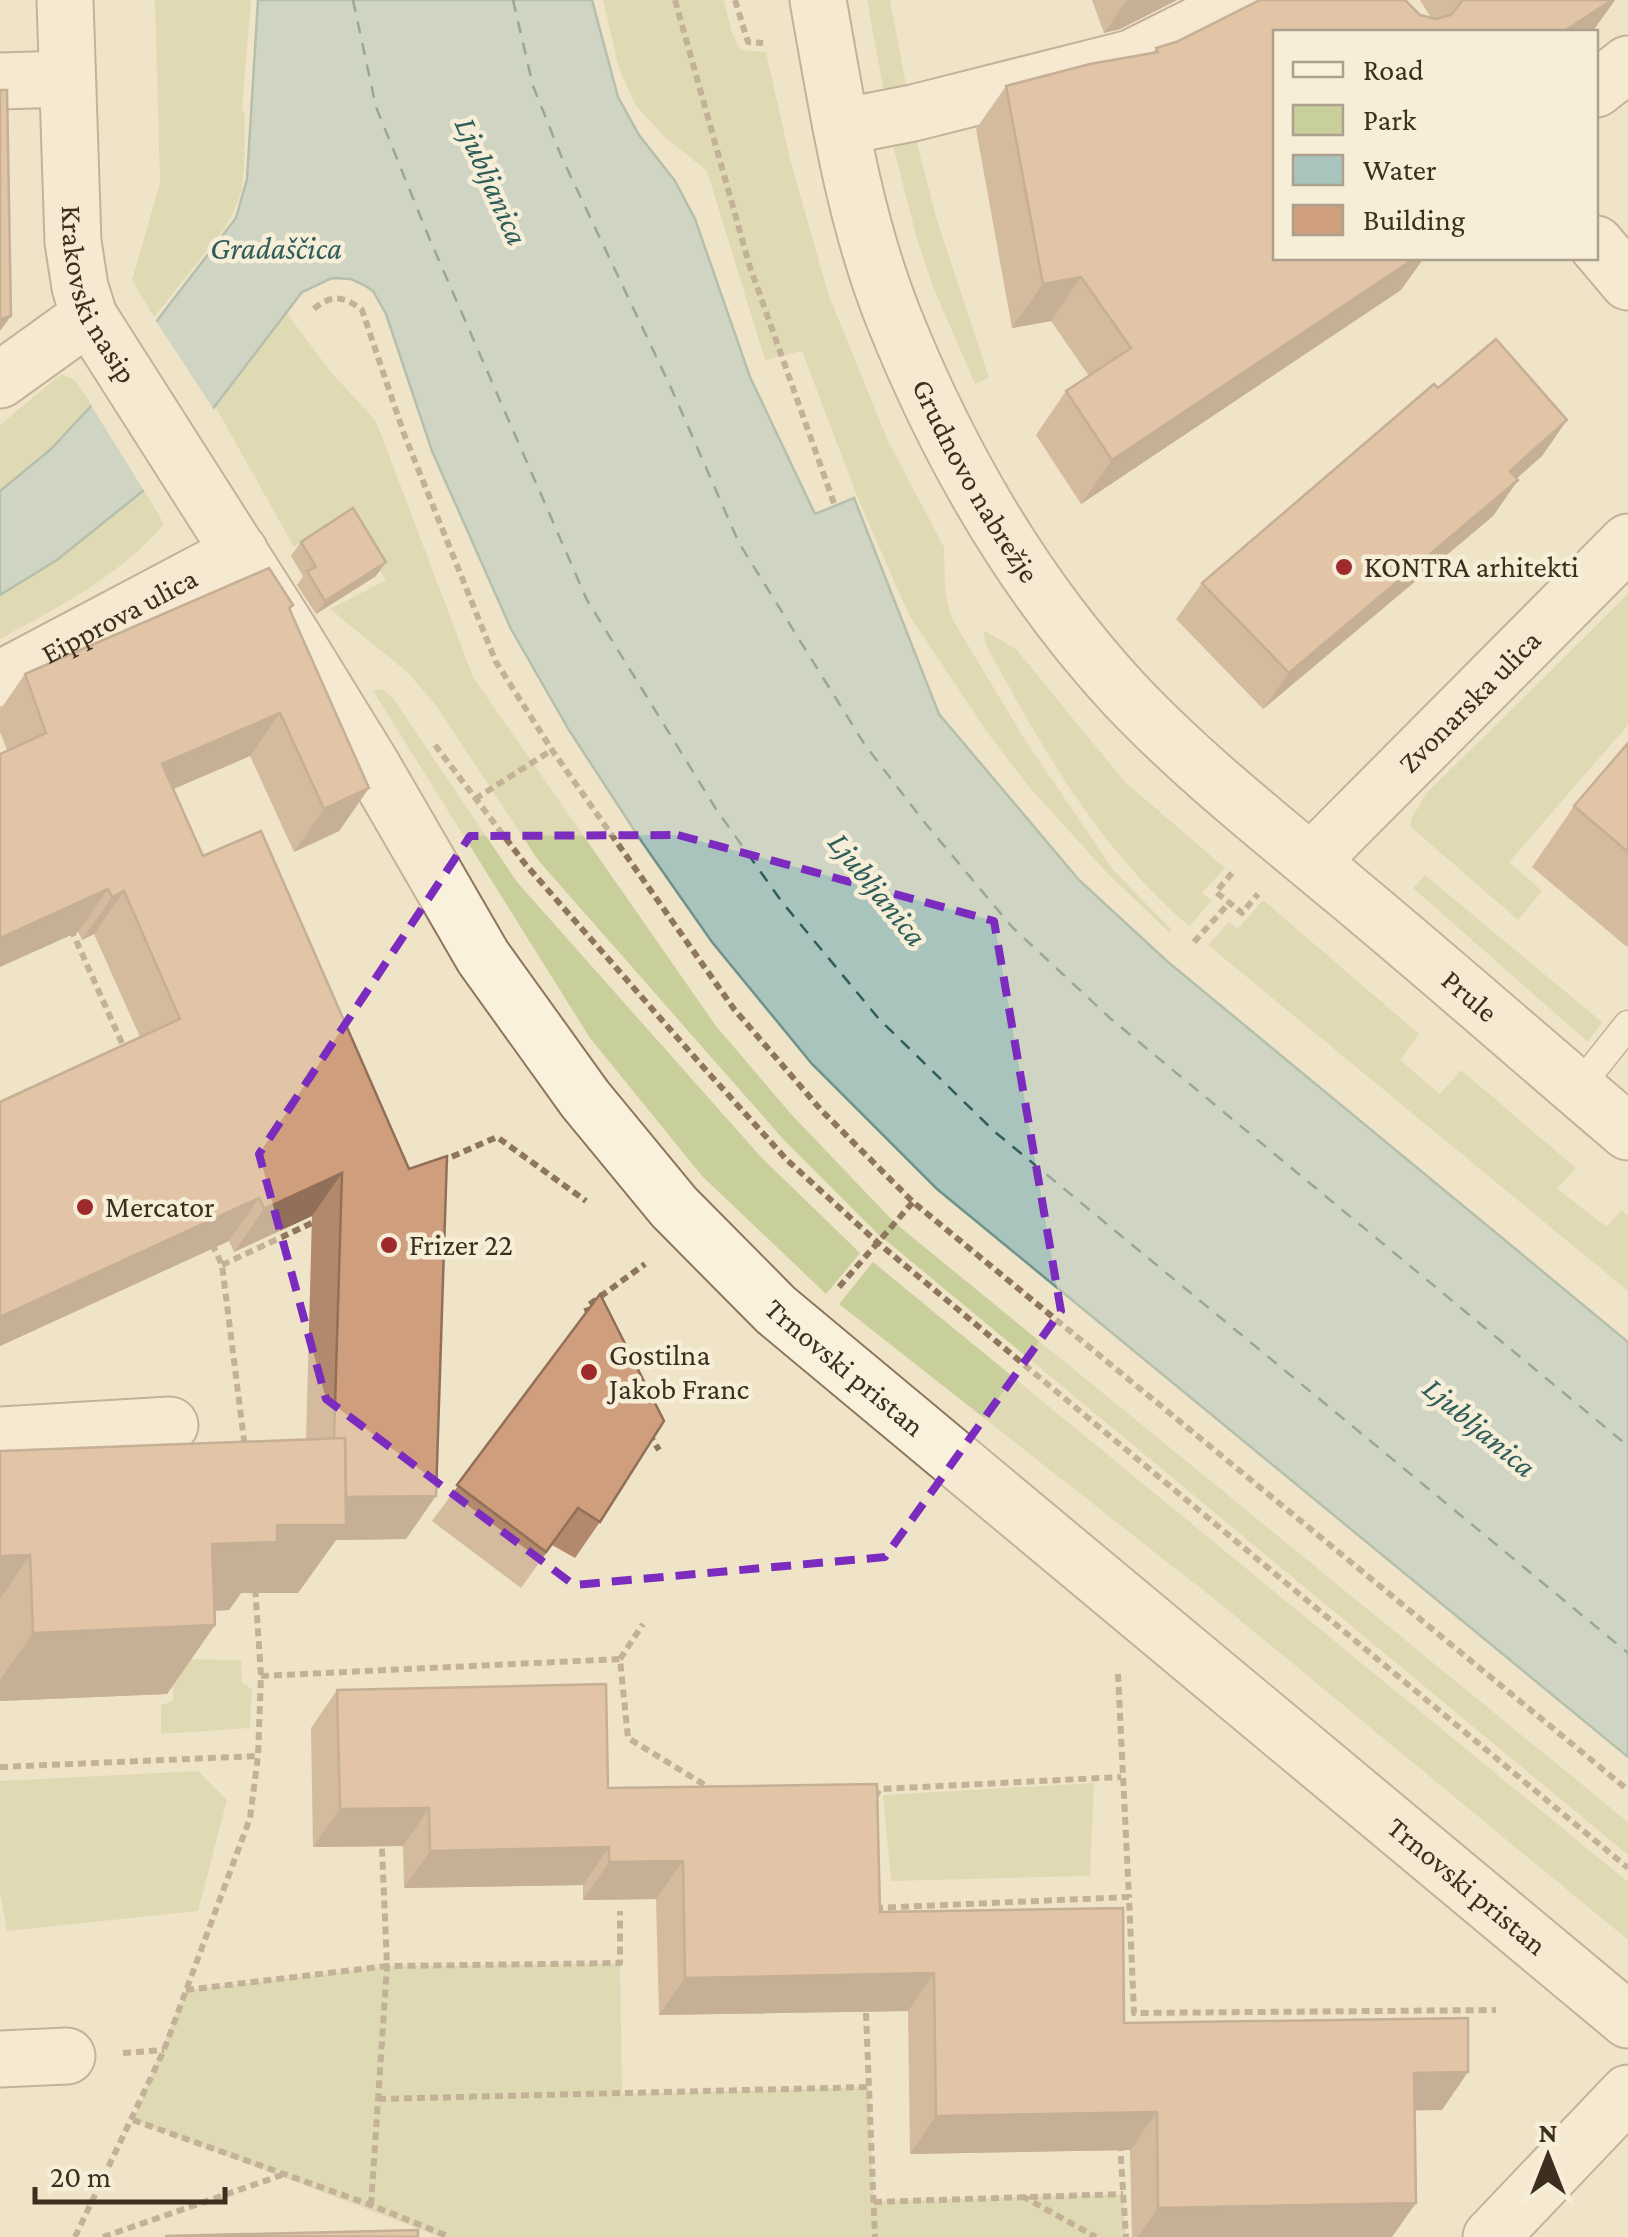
<svg xmlns="http://www.w3.org/2000/svg" width="1628" height="2237" font-family="'Crimson Pro',serif">
<rect width="100%" height="100%" fill="#f0e4c8"/>
<g fill="#c9cf9b">
<polygon points="155,0 251,0 242,109 245,114 244,170 241,194 234,211 225,228 154,317 132,280 160,183"/>
<polygon points="603,0 724,0 732,33 741,50 766,52 790,159 829,296 888,441 944,547 945,589 951,617 1022,735 1113,870 1172,930 1169,932 1109,875 1029,787 990,736 908,613 857,496 802,351 765,360 707,171 667,139 636,106 619,69"/>
<polygon points="867,0 890,0 908,95 885,98"/>
<polygon points="914,132 937,220 989,378 975,384 933,287 917,239 891,138"/>
<polygon points="286,312 330,371 376,421 473,677 716,1026 791,1114 895,1223 1628,1822 1628,1855 877,1233 783,1139 538,860 435,704 407,672 330,609 386,580 343,514 294,547 215,406"/>
<polygon points="61,374 75,380 92,405 50,450 0,491 0,425"/>
<path d="M144,490l20,34c-44,52 -105,83 -164,115v-44l57,-35z"/>
<polygon points="1628,594 1628,725 1509,862 1542,891 1518,920 1411,827 1411,819 1426,794"/>
<path d="M983,630l33,19 108,132 101,87 -23,25 10,8 -23,25c-89,-76 -148,-179 -203,-281z"/>
<polygon points="382,689 393,698 517,882 761,1157 860,1253 826,1294 702,1176 590,1038 373,691"/>
<polygon points="1425,875 1602,1022 1588,1042 1413,888"/>
<polygon points="1263,900 1419,1034 1400,1060 1440,1094 1461,1070 1576,1168 1557,1189 1607,1227 1621,1210 1628,1216 1628,1291 1208,945 1229,922 1238,929"/>
<polygon points="873,1262 1628,1882 1628,1940 1223,1606 839,1304"/>
<polygon points="173,1659 241,1660 242,1683 252,1689 250,1728 161,1734 161,1705 173,1701"/>
<polygon points="198,1771 227,1800 198,1911 7,1931 0,1892 0,1781"/>
<polygon points="1094,1783 1090,1876 891,1881 883,1795"/>
<polygon points="620,1963 622,2094 869,2087 874,2201 1123,2194 1126,2237 440,2237 133,2120 186,1990 387,1966"/>
</g>
<polygon fill="#a9c4bc" stroke="#6f938a" stroke-width="2.5" points="258,0 592,0 618,97 639,135 675,181 695,219 750,377 815,514 854,498 939,714 1079,880 1168,962 1628,1342 1628,1757 937,1189 812,1064 712,942 642,842 569,730 511,629 432,451 386,314 373,291 364,285 351,279 332,278 302,292 215,406 144,490 57,560 0,595 0,491 50,450 92,405 236,218 247,179"/>
<polygon fill="#f0e4c8" points="154,318 216,413 146,494 89,402"/>
<g fill="none" stroke-linecap="round" stroke-linejoin="round">
<g stroke="#2f5d5a" stroke-width="2.5" stroke-dasharray="12 10" stroke-linecap="butt">
<polyline points="353,0 376,107 430,240 587,600 716,809 782,902 879,1019 995,1132 1628,1653"/>
<polyline points="513,0 533,86 562,158 672,390 739,543 865,745 925,823 1012,927 1111,1019 1628,1446"/>
</g>
<defs>
<polyline id="lane" points="1577,1089 1628,1025"/>
<g id="street">
<path id="s1" d="M65,0l8,242 7,45 9,29 201,316 83,135 110,190 102,142 89,108 102,103 852,710"/>
<path id="s2" d="M818,0c19,106 35,215 75,316 55,138 131,270 232,379 68,72 146,133 221,196 95,79 188,161 282,241"/>
<polyline points="0,81 66,79"/>
<polyline points="1596,89 1628,64"/>
<polyline points="841,127 913,113 1131,58 1247,0"/>
<polyline points="1596,244 1628,282"/>
<polyline points="0,380 89,316"/>
<path id="s3" d="M0,679l240,-127"/>
<path id="s4" d="M1311,861l317,-319"/>
<polyline points="0,1435 170,1425"/>
<polyline points="0,2059 67,2056"/>
<polyline points="1491,2237 1628,2093"/>
</g>
</defs>
<use href="#lane" stroke="#8d765c" stroke-width="31"/>
<use href="#street" stroke="#8d765c" stroke-width="59"/>
<g stroke="#8d765c" stroke-width="6" stroke-dasharray="8 5" stroke-linecap="butt">
<polyline points="675,0 749,264 835,506"/>
<polyline points="735,0 748,42 763,43"/>
<path d="M314,309c16,-15 31,-13 48,1l42,124 92,228 56,88 182,259 87,101 92,92 715,588"/>
<polyline points="435,745 526,865 704,1068 787,1160 877,1242 1628,1868"/>
<polyline points="475,799 552,750"/>
<polyline points="1232,873 1216,892 1242,913 1258,894"/>
<polyline points="71,929 125,1050"/>
<polyline points="1194,942 1230,902"/>
<polyline points="440,1162 497,1137 586,1201"/>
<polyline points="212,1244 222,1265 245,1448"/>
<polyline points="222,1265 316,1221"/>
<polyline points="839,1287 913,1202"/>
<polyline points="589,1315 586,1307 645,1264"/>
<polyline points="649,1434 659,1450"/>
<polyline points="620,1659 643,1624"/>
<polyline points="1118,1674 1129,1897"/>
<polyline points="261,1676 620,1659 628,1738 713,1790"/>
<polyline points="0,1767 258,1756"/>
<polyline points="875,1797 880,1789 1121,1777"/>
<polyline points="875,1908 1129,1897 1134,2013 1496,2010"/>
<polyline points="186,1990 387,1966 382,1848"/>
<polyline points="866,2013 875,2237"/>
<polyline points="123,2053 164,2050"/>
<polyline points="378,2099 869,2087"/>
<polyline points="133,2120 371,2205 450,2237"/>
<polyline points="1120,2143 1126,2237"/>
<polyline points="1022,2196 1096,2237"/>
<polyline points="874,2202 1123,2194"/>
<polyline points="371,2205 387,1966 620,1963 620,1911"/>
<polyline points="75,2237 164,2050 250,1818 258,1756 261,1676 255,1585"/>
<polyline points="103,2237 282,2175"/>
</g>
<use href="#lane" stroke="#faf1dc" stroke-width="28"/>
<use href="#street" stroke="#faf1dc" stroke-width="55"/>
</g>
<g fill="#b2896c">
<polygon points="1092,0 1177,0 1120,29 1104,33"/>
<polygon points="1420,0 1615,0 1592,32 1276,32 1401,290 1081,504 1036,435 1066,391 1089,376 1051,321 1012,328 976,129 1006,86 1153,53 1156,48 1176,42 1409,5 1420,15 1431,18"/>
<polygon points="1567,420 1542,456 1516,479 1518,480 1493,516 1263,709 1176,619 1202,583"/>
<polygon points="301,542 376,576 316,614 297,585 303,576 291,556"/>
<polygon points="293,605 290,610 369,788 339,831 294,852 250,756 173,789 203,856 409,1169 406,1539 336,1540 298,1593 241,1593 229,1610 215,1611 215,1625 167,1694 0,1701 0,1451 306,1440 312,1216 234,1252 229,1241 0,1346 0,1102 140,1037 94,934 82,940 78,932 0,732 0,710 25,674"/>
<polygon points="1628,743 1628,945 1627,947 1532,867 1574,806"/>
<polygon points="600,1294 600,1522 575,1558 552,1545 521,1588 432,1521"/>
<polygon points="337,1690 608,1788 1124,2023 1442,2110 1414,2110 1392,2237 1132,2237 1130,2150 910,2154 908,2011 659,2015 656,1899 583,1900 583,1885 404,1888 403,1846 313,1847 311,1728"/>
</g>
<g fill="#916f58">
<polygon points="1127,0 1177,0 1120,29 1104,33"/>
<polygon points="1612,0 1615,0 1592,32 1563,32"/>
<polygon points="1415,258 1424,258 1401,290 1081,504 1112,460"/>
<polygon points="1081,277 1051,321 1012,328 1043,284"/>
<polygon points="11,316 0,331 0,319"/>
<polygon points="1567,420 1542,456 1484,507 1510,471"/>
<polygon points="1518,480 1493,516 1263,709 1289,673"/>
<polygon points="386,562 376,576 316,614 325,601"/>
<polygon points="280,713 250,756 132,807 162,764"/>
<polygon points="369,788 339,831 294,852 324,809"/>
<polygon points="108,889 78,932 0,967 0,938"/>
<polygon points="124,891 94,934 82,940 112,897"/>
<polygon points="342,1173 312,1216 234,1252 264,1209"/>
<polygon points="259,1198 229,1241 0,1346 0,1317"/>
<polygon points="436,1496 406,1539 336,1540 298,1593 241,1593 229,1610 164,1612 212,1544 277,1525 333,1498"/>
<polygon points="30,1555 0,1599 0,1556"/>
<polygon points="215,1625 167,1694 0,1701 0,1680 33,1633"/>
<polygon points="429,1808 403,1846 313,1847 340,1809"/>
<polygon points="609,1847 583,1885 404,1888 430,1851"/>
<polygon points="683,1861 656,1899 583,1900 609,1862"/>
<polygon points="934,1973 908,2011 659,2015 685,1978"/>
<polygon points="1468,2072 1442,2110 1387,2111 1414,2073"/>
<polygon points="1157,2112 1130,2150 910,2154 936,2116"/>
<polygon points="1416,2203 1392,2237 1138,2237 1158,2208"/>
</g>
<g fill="#cf9f7d" stroke="#916f58" stroke-width="2.5">
<polygon points="1260,0 1405,0 1420,15 1436,19 1451,15 1463,0 1612,0 1563,32 1276,32 1276,258 1415,258 1112,460 1066,391 1131,348 1081,277 1043,284 1006,86 1090,64 1158,52 1156,48 1176,42"/>
<polygon points="0,90 7,90 11,316 0,319"/>
<polygon points="1496,339 1567,420 1510,471 1518,480 1289,673 1202,583 1434,384 1438,388"/>
<polygon points="353,508 386,562 325,601 307,571 316,567 301,542"/>
<polygon points="269,568 293,605 289,608 369,788 324,809 280,713 162,764 203,856 261,831 409,1169 447,1156 436,1496 346,1497 345,1438 334,1439 342,1173 264,1209 259,1198 0,1317 0,1102 180,1019 124,891 112,897 108,889 0,938 0,754 46,733 25,674"/>
<polygon points="1628,743 1628,852 1574,806"/>
<polygon points="600,1294 664,1421 600,1522 578,1508 546,1552 457,1485"/>
<polygon points="345,1438 346,1525 277,1525 277,1542 212,1544 215,1625 33,1633 30,1555 0,1556 0,1451"/>
<polygon points="606,1684 608,1788 877,1784 880,1912 1123,1908 1124,2023 1468,2018 1468,2072 1414,2073 1416,2203 1158,2208 1157,2112 936,2116 934,1973 685,1978 683,1861 609,1862 609,1847 430,1851 429,1808 340,1809 337,1690"/>
<polygon points="418,2230 418,2237 165,2236"/>
</g>
<path d="M0 0H1628V2237H0ZM678,835l316,86 67,390 -176,246 -311,28 -248,-186 -67,-245 211,-318z" fill="#f0e4c8" fill-opacity=".55" fill-rule="evenodd"/>
<path fill="none" stroke="#7b2cbf" stroke-width="8" stroke-dasharray="20 12" stroke-linejoin="round" d="M678,835l316,86 67,390 -176,246 -311,28 -248,-186 -67,-245 211,-318z"/>
<g fill="#9e2a2b" stroke="#f7eed8" stroke-width="4">
<circle cx="1344" cy="567" r="10"/>
<circle cx="85" cy="1207" r="10"/>
<circle cx="389" cy="1245" r="10"/>
<circle cx="589" cy="1372" r="10"/>
</g>
<g text-anchor="middle" stroke-width="9" stroke-linejoin="round" paint-order="stroke">
<g font-size="30" fill="#3d2e20" stroke="#f7eed8">
<text dy="10" stroke="none"><textPath href="#s1" startOffset="300">Krakovski nasip</textPath></text>
<text dy="10" stroke="none"><textPath href="#s2" startOffset="510">Grudnovo nabrežje</textPath></text>
<text dy="10" stroke="none"><textPath href="#s3" startOffset="135">Eipprova ulica</textPath></text>
<text dy="10" stroke="none"><textPath href="#s4" startOffset="225">Zvonarska ulica</textPath></text>
<text dy="10" stroke="none"><textPath href="#s2" startOffset="1230">Prule</textPath></text>
<text dy="10" stroke="none"><textPath href="#s1" startOffset="1620">Trnovski pristan</textPath></text>
<text dy="10" stroke="none"><textPath href="#s1" startOffset="2430">Trnovski pristan</textPath></text>
</g>
<g font-size="30" fill="#3d2e20" stroke="#f7eed8" text-anchor="start">
<text x="1364" y="577">KONTRA arhitekti</text>
<text x="105" y="1217">Mercator</text>
<text x="409" y="1255">Frizer 22</text>
<text x="609" y="1365">Gostilna<tspan x="609" dy="34">Jakob Franc</tspan></text>
</g>
<g font-size="32" font-style="italic" fill="#2f5d5a" stroke="#f7eed8">
<text transform="translate(492 181) rotate(66)" y="11">Ljubljanica</text>
<text x="276" y="259">Gradaščica</text>
<text transform="translate(878 889) rotate(51)" y="11">Ljubljanica</text>
<text transform="translate(1480 1427) rotate(40)" y="11">Ljubljanica</text>
</g>
</g>
<rect x="1273" y="30" width="325" height="230" fill="#f7eed8" stroke="#ada18e" stroke-width="2.5"/>
<rect x="1293" y="62" width="50" height="15" fill="#faf1dc" stroke="#ada18e" stroke-width="2.5"/>
<text x="1363" y="80" font-size="30" fill="#3d2e20">Road</text>
<rect x="1293" y="105" width="50" height="30" fill="#c9cf9b" stroke="#ada18e" stroke-width="2.5"/>
<text x="1363" y="130" font-size="30" fill="#3d2e20">Park</text>
<rect x="1293" y="155" width="50" height="30" fill="#a9c4bc" stroke="#ada18e" stroke-width="2.5"/>
<text x="1363" y="180" font-size="30" fill="#3d2e20">Water</text>
<rect x="1293" y="205" width="50" height="30" fill="#cf9f7d" stroke="#ada18e" stroke-width="2.5"/>
<text x="1363" y="230" font-size="30" fill="#3d2e20">Building</text>
<g transform="translate(1548 2157)" stroke="#f7eed8" stroke-width="8" paint-order="stroke">
<path d="M0-8L18 38L0 25L-18 38Z" fill="#3d2e20"/>
<text y="-15" font-size="28" font-weight="bold" text-anchor="middle" fill="#3d2e20">N</text>
</g>
<path d="M35 2187v15h190v-15" fill="none" stroke="#3d2e20" stroke-width="5"/>
<text x="50" y="2187" font-size="30" fill="#3d2e20" stroke="#f7eed8" stroke-width="8" paint-order="stroke">20 m</text>
</svg>
